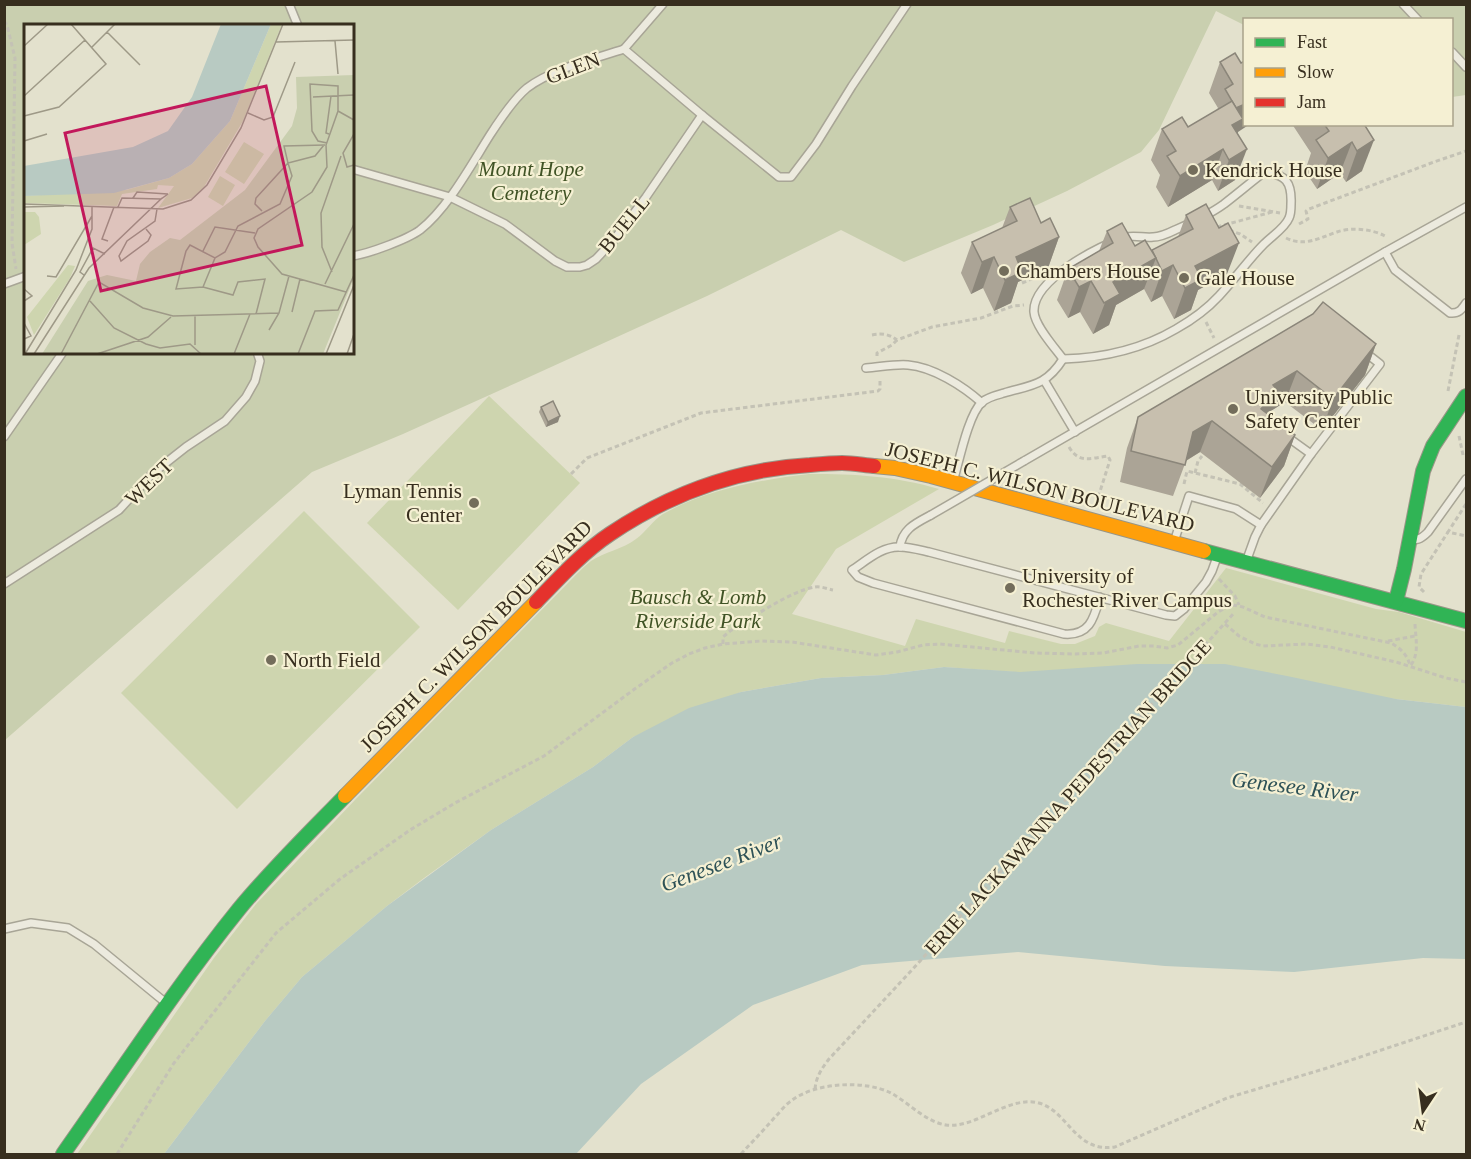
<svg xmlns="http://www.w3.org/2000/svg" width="1471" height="1159" font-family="Georgia,serif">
<rect width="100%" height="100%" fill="#e3e1cd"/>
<g fill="#ced5af">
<polygon points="489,396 580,483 458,610 367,523"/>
<path d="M809,474c47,0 85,2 130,15l-103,60 -44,65 113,32 11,-27 89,24 4,-12 52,13h14l20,-8 4,-9 7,-4 63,18 57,-73 150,41 23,3 67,20v75l-70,-8 -452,-32 -61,8 -62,3 -80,14 -108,45 -40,30 -102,63 -67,48 -37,28 -85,71 -37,44 -101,133h-87l137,-196 42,-54 99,-104 213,-217c7,-7 15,-16 23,-22 13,-9 32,-12 45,-22 10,-7 17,-19 27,-25 45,-25 96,-34 146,-40z"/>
<polygon points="304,511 420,627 237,809 121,693"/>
</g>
<path fill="#c9cfaf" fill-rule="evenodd" d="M5,5h1461v90l-14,2v-77h-208v5l-28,-14 -57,119 -18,22 -74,39 -74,34 -89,37 -63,-32 -134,66 -191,87 -113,51 -91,38 -307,268zM26,26h326v326h-326z"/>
<polygon fill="#b8cac2" points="1137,664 1225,664 1287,676 1396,699 1466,707 1466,959 1423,958 1294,972 1165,966 1018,952 862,965 753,1005 641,1084 576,1154 164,1154 265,1021 302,977 387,906 491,830 593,767 633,737 689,708 741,692 821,678 883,675 944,667 1020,672"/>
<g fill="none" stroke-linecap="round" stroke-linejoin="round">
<defs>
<g id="lane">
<polyline points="289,4 298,26"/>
<polyline points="1403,4 1418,20"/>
<polyline points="624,49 663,4"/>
<polyline points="1452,52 1466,67"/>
<polyline points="352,169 450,197 505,224 555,261 567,267 580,267 587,265 596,259 613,241 646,197 702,115"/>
<path d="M1263,173c23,0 29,10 28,31 0,5 0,10 -2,14 -4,10 -17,18 -25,26 -16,16 -29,35 -45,52 -12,13 -27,24 -43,33 -34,20 -74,29 -113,30 -8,-11 -28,-33 -29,-47 -2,-32 66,-67 92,-75 9,-2 18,1 27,0 7,0 16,-4 22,-7 16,-7 34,-15 49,-26 13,-10 26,-21 39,-31z"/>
<path d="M1385,252l10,18 55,43c9,1 12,-4 16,-10"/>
<path d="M352,256c16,-2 56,-17 68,-26 28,-22 51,-65 70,-95 9,-14 25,-37 37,-47 25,-19 67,-29 97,-39l78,66 77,62h12l25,-33 36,-58 55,-82"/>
<polyline points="4,284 26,276"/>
<path d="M866,368c14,-1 28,-4 42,-3 25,2 55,21 74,38"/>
<polyline points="1044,380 1075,432"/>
<polyline points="1286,436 1311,454"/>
<polyline points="4,437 63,352"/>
<polyline points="1024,461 1385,252 1466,207"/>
<path d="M953,482c6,-20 15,-67 29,-80 6,-5 15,-7 22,-9 27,-8 42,-7 59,-34"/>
<path d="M1410,540c9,0 12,-2 18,-8l38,-53"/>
<polyline points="1174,542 1189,496 1236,509 1261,525"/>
<path d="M900,547c2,-18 16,-24 31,-32"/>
<polyline points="1246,562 1255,537 1261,525 1311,454 1380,364 1366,353"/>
<polyline points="4,584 119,510 153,473 186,447 225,421 246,397 255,381 260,361 257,352"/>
<path d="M1100,597c-6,21 -10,39 -36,37l-191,-51 -15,-6 -6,-7c14,-9 30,-24 48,-23 9,0 20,3 29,5l237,63 9,1 9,-7 22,-27 6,-11 5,-14"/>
<polyline points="4,929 31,923 68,928 94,944 166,1003"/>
</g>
<g id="fast">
<polyline points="1204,551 1466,621"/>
<polyline points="1396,601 1404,569 1423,471 1433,446 1466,396"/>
<path d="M63,1154c58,-82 113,-167 176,-245 33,-40 70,-76 106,-113"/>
</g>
<g id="slow">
<polyline points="874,466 895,468 931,476 1204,551"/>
<polyline points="345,796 536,602"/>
</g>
<path id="jam" d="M536,602c22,-23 47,-50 74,-68 61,-41 127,-65 200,-69 11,-1 22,-2 32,-2 11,0 21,2 32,3"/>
</defs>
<use href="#lane" stroke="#a8a596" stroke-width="10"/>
<use href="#fast" stroke="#989586" stroke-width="16"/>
<use href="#slow" stroke="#989586" stroke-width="16"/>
<use href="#jam" stroke="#989586" stroke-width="16"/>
<g stroke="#c4c2b5" stroke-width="3" stroke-dasharray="4.5 3" stroke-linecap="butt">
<polyline points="4,21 7,25 15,58 12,243 16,269"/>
<polyline points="1239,206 1280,213"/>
<polyline points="1299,224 1308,219 1306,211 1309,209 1434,162 1466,151"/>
<polyline points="1217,227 1272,212"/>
<polyline points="1229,230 1240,234 1252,242"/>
<path d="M1286,238c19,9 33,0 51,-6 14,-5 35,-3 48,4"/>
<polyline points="1022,283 1041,275"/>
<polyline points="1206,322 1214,338"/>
<path d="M872,335c10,-2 17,-1 25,5l35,-13 49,-9 32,-12 11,-1"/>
<polyline points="877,356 877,353 892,345 897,340"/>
<polyline points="1448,391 1459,335"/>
<polyline points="1459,436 1463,455"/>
<path d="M1069,447c10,17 22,11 39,9l2,4 -14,44"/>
<polyline points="1195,473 1198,461 1202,456"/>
<polyline points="571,474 587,458 701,413 878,391 880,389 880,378"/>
<polyline points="1184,484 1187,471 1240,484 1263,503"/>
<polyline points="1466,504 1448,532 1466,536"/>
<polyline points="1219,579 1235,596 1239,605"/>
<polyline points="1424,592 1419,587 1421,574 1448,532"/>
<polyline points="1225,624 1239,636 1255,644 1263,646 1306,644 1330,647 1396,662 1446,678 1466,682"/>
<polyline points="1388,641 1415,636"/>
<path d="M723,644v-7l7,-6c20,-12 62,-41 85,-44 6,-1 12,2 18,3"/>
<path d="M1411,665c9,-13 4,-28 4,-43"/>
<path d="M815,1089c1,-12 7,-21 14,-30l82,-88 323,-358"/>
<path d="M117,1154l57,-91 102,-130 64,-54 70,-49 45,-27 89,-47 92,-68 36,-25 17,-9 16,-6 18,-4 38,-3 31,1 84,13 21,-3 26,-7 17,-1 95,9 40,1 28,-1 36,-7h15l13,2 11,-3 40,-33 11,-6 4,-1 10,2 22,10 126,26c9,5 17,12 19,23"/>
<path d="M741,1154c11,-12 23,-24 34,-37 5,-5 10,-12 16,-16 24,-19 74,-21 100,-8 18,10 35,29 55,32 30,4 62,-30 93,-22 30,9 36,50 76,44l112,-49 100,-30 139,-46"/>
</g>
<use href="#lane" stroke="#eceade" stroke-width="7"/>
<use href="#fast" stroke="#30b455" stroke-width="14"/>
<use href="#slow" stroke="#ff9f0a" stroke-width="14"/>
<use href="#jam" stroke="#e5322d" stroke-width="14"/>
<defs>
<polyline id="lane-bridge" points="931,515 1024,461"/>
</defs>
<use href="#lane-bridge" stroke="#a8a596" stroke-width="10" stroke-linecap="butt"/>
<use href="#lane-bridge" stroke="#eceade" stroke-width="7"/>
</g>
<g fill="#aba496">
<polygon points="1235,53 1238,132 1235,180 1218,191 1212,180 1168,207 1156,187 1160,175 1151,160 1162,129 1188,127 1217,110 1218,108 1209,93 1220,62"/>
<polygon points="1292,124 1364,124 1362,171 1346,182 1340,173 1317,189 1305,171 1311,153"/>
<polygon points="1010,207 1041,223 1059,237 1048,268 1018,282 1011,303 994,311 983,288 971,294 961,273 972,242 1002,228"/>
<polygon points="1186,215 1227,274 1198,290 1191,310 1174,319 1162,296 1151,302 1144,289 1116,305 1109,325 1093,334 1080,312 1068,318 1057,300 1068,269 1099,251 1107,231 1135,246 1152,251 1178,237"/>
<polygon points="1376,344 1365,375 1322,430 1285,402 1269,412 1268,415 1295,435 1284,466 1260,498 1200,452 1186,461 1173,496 1120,482 1127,448 1138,417"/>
<polygon points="541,407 558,422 546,427 539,412"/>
</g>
<g fill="#8b867a">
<polygon points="1245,104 1245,124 1250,124 1238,132 1231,150 1223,149 1212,180 1168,207 1180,176 1236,108"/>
<polygon points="1374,140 1362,171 1346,182 1357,151"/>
<polygon points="1352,142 1340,173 1317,189 1328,158"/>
<polygon points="1247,149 1235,180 1218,191 1229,160"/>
<polygon points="1059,237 1048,268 1018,282 1011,303 994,311 1005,280 1016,257"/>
<polygon points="1239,243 1227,274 1198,290 1191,310 1174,319 1185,288 1195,266"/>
<polygon points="994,257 983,288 971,294 982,262"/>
<polygon points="1156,258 1144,289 1116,305 1109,325 1093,334 1113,282"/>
<polygon points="1173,265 1162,296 1151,302 1162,271"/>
<polygon points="1091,281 1080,312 1068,318 1079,287"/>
<polygon points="1376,344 1365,375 1322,430 1333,399"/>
<polygon points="1297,371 1285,402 1269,412 1265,421 1261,409 1273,385"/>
<polygon points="560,416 558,422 546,427 548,422"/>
<polygon points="1212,421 1200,452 1182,463 1193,432"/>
<polygon points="1295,435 1284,466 1260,498 1272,467"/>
</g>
<g fill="#c7bfae" stroke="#8b867a" stroke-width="1.5">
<polygon points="1235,53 1241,63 1245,61 1245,104 1236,108 1225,89 1233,84 1220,62"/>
<polygon points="1232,101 1243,119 1232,125 1247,149 1229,160 1223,149 1180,176 1167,156 1176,151 1162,129 1182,117 1188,127"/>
<polygon points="1324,124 1364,124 1374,140 1357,151 1352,142 1328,158 1316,140 1329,131"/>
<polygon points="1030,198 1041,223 1050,218 1059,237 1016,257 1022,272 1005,280 994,257 982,262 972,242 1017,221 1010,207"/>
<polygon points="1206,204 1219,228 1228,223 1239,243 1195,266 1202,279 1185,288 1173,265 1162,271 1152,250 1193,229 1186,215"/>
<polygon points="1122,223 1135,246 1145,240 1156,258 1113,282 1120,294 1104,303 1091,281 1079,287 1068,269 1113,243 1107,231"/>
<polygon points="1323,302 1376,344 1333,399 1297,371 1273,385 1277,390 1261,409 1295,435 1272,467 1212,421 1193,432 1185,465 1131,451 1138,417 1313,314"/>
<polygon points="553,401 560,416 548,422 541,407"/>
</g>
<g fill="#736d5b" stroke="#f5f0d3" stroke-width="2">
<circle cx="1193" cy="170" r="6"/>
<circle cx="1004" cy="271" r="6"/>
<circle cx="1184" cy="278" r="6"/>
<circle cx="1233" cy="409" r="6"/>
<circle cx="474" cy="503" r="6"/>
<circle cx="1010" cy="588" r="6"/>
<circle cx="271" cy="660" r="6"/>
</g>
<g text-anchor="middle" stroke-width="4.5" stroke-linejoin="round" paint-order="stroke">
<g font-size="21" fill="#372e1e" stroke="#f5f0d3">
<text transform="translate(573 68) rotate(-21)" y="7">GLEN</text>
<text transform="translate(624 224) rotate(-51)" y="7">BUELL</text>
<text transform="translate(149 482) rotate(-44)" y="7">WEST</text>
<text transform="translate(1040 487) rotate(14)" y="7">JOSEPH C. WILSON BOULEVARD</text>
<text transform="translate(476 636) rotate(-45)" y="7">JOSEPH C. WILSON BOULEVARD</text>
<text transform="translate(1068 797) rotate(-48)" y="7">ERIE LACKAWANNA PEDESTRIAN BRIDGE</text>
</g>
<g font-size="21" font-style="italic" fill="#405325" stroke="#f5f0d3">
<text x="531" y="176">Mount Hope<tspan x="531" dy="24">Cemetery</tspan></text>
<text x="698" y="604">Bausch &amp; Lomb<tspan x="698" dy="24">Riverside Park</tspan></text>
</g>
<g font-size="21" fill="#372e1e" stroke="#f5f0d3" text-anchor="start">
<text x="1205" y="177">Kendrick House</text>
<text x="1016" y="278">Chambers House</text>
<text x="1196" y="285">Gale House</text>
<text x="1245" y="404">University Public<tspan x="1245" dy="24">Safety Center</tspan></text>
<text x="462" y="498" text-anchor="end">Lyman Tennis<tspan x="462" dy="24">Center</tspan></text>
<text x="1022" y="583">University of<tspan x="1022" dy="24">Rochester River Campus</tspan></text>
<text x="283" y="667">North Field</text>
</g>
<g font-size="22" font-style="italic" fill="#2e5257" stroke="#f5f0d3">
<text transform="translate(1295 786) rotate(7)" y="8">Genesee River</text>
<text transform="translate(721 862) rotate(-21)" y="8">Genesee River</text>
</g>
</g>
<g transform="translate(24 24)">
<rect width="330" height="330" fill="#e3e1cd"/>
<path d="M247,0h11l-39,97 -39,66 -12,11 -34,10 16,-22 -16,-1 -1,4 -35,5 -5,12 -93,-3v-7l102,-6 43,-12 23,-14 38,-43zM220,118l20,12 -20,30 -19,-12zM196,152l15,9 -12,21 -15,-9zM0,188h11l4,5 2,17 -17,11zM44,241l7,1 -5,12 -36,57 -7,-18z" fill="#ced5af"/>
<path d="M330,51v203l-31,76h-281l46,-73 19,-6 29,6 4,-17 10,-12 20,-14 10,2 65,-50 47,-64 5,-18 -1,-31z" fill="#c9cfaf"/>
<path d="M197,0h50l-41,97 -38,43 -23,14 -55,15 -90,3v-30l109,-19 35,-16 24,-34z" fill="#b8cac2"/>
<path fill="none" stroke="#9e9987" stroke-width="1.5" d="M83,8l33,33M311,17l3,33M252,18l78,-2M0,22l24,-22M68,23l23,-23M0,72l61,-56M289,73l41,-2M314,87l16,9M224,89l16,7 9,-3 22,-55M0,92l35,-9 47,-43 -35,-40M305,110l-3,-1 5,-37M330,110l-11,19 4,14 7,-2M0,117l23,-7M303,119l-9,-2 -6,-10 -2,-47 28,2v25l-12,34 1,22 -15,25 -54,37 -4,9 4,9 24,27 64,18M109,174l4,-6 31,2M0,180l139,5 28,-9 16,-15 34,-57 42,-104M0,183l40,-1M94,183l4,-9 39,1 7,-5M238,187l-7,-7 1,-6 32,-35 -4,-17 41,-1M122,205l5,6 -3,6 -27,20 -2,-5 8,-15 28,-20 2,-12M84,217l-6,-2 12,-32M179,227l12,-24 40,6M308,248l-10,-25 -1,-34 20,-57M60,251l-4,-3 13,-24 12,6M23,252l9,1 36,-61M301,260l29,-60M179,263l12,-29M0,265l8,7 -8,5M66,277l24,27 32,16 14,4 30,-4 11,10M268,288l8,-33M232,290l9,-35 -27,3 -5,13 -30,-8 -27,2 10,-38 4,-6 25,13 10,-6 13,-26 42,-22 12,-28 -4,-13 27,-7 9,-11M0,299l7,13 -7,3M245,306l10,-17 10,-37M171,321v-30M1,330l51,-84 16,-41v-22M10,330l55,-86 73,-70M37,330l38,-72 44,26 30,8 106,-3M73,330l51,-17 23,-20M210,330l16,-40M274,330l17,-43 23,-1 16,-35M302,330l28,-69M323,330l7,-20"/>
<path fill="#c2185b" fill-opacity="0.15" stroke="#c2185b" stroke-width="3" d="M242,62l36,159 -201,46 -36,-158z"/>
<rect width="330" height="330" fill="none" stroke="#372e1e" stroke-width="3"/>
</g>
<rect width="1471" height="1159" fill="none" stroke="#372e1e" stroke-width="12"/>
<rect x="1243" y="18" width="210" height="108" fill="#f5f0d3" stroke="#a9a28b" stroke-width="1.5"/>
<rect x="1255" y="38" width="30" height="9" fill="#30b455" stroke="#a9a28b" stroke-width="1.5"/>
<text x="1297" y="48" font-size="18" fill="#372e1e">Fast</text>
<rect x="1255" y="68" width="30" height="9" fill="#ff9f0a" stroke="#a9a28b" stroke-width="1.5"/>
<text x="1297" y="78" font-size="18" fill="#372e1e">Slow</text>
<rect x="1255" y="98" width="30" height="9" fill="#e5322d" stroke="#a9a28b" stroke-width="1.5"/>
<text x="1297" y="108" font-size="18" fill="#372e1e">Jam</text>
<g transform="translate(1423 1111) rotate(193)" stroke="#f5f0d3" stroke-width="4.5" paint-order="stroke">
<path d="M0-4.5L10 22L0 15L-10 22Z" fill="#372e1e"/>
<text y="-9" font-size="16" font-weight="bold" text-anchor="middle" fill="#372e1e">N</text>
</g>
</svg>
